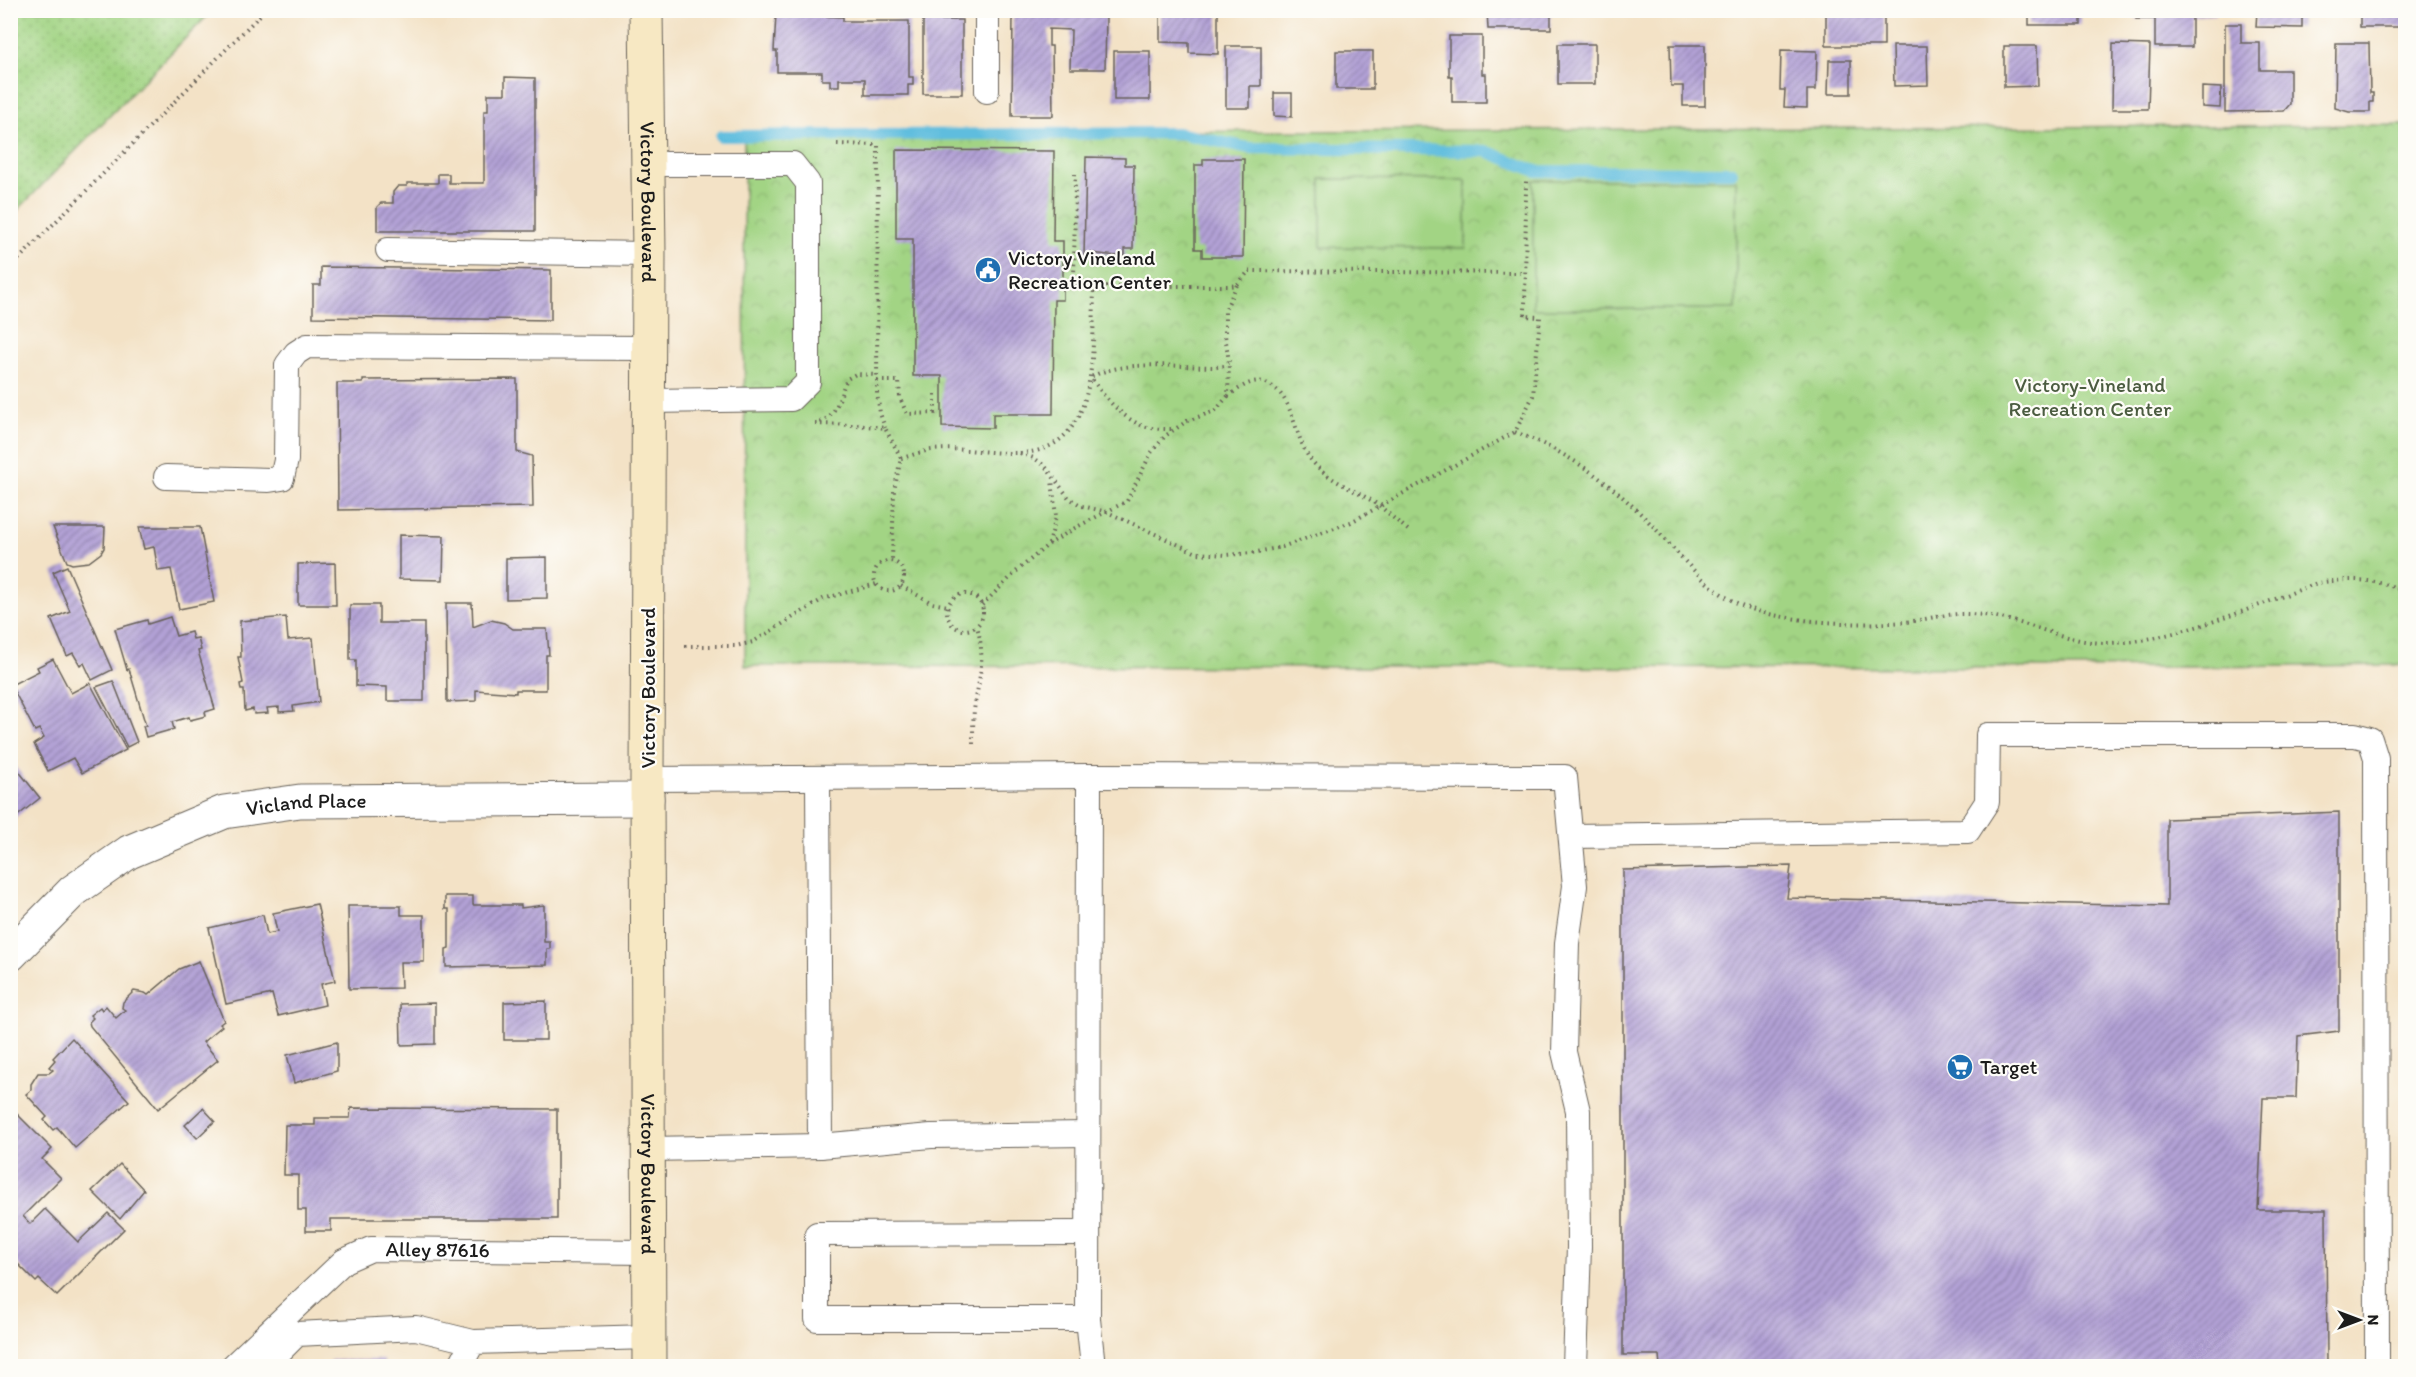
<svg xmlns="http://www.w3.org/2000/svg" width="2416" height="1377" font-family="Itim,sans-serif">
<defs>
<pattern id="grass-dots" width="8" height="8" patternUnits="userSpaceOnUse" patternTransform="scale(1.5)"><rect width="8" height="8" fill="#a2d484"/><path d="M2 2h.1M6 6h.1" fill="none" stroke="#8bb571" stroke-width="1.8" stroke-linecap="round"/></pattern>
<pattern id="park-crowns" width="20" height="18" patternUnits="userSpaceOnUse" patternTransform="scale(1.5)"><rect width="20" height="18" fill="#a2d484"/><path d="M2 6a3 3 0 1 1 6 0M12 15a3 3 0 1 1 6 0" fill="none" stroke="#8bb571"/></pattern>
<pattern id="building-hatch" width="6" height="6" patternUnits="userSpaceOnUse" patternTransform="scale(1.5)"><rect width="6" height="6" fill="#b2a1d6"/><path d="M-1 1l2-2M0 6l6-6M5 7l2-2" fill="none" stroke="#9082ad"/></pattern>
</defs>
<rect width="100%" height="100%" fill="#fdfcf7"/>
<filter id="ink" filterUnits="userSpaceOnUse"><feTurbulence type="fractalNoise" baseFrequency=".0167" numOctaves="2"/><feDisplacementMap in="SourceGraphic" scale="12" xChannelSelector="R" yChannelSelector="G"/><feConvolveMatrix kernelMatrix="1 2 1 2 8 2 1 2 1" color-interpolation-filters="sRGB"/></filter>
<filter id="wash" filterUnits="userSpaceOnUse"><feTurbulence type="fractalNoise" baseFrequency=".008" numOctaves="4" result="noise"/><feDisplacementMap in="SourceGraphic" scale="24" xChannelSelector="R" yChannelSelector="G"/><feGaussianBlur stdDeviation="1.35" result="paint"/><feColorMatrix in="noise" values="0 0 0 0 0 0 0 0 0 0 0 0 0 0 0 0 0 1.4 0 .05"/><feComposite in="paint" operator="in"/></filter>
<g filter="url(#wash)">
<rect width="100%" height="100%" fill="#f3e2c6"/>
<polygon fill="url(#grass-dots)" stroke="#5f7850" stroke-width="1.5" points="11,10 212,11 11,217 10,11"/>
<polygon fill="url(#park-crowns)" stroke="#5f7850" stroke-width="1.5" points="2405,125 2405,665 2072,668 745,666 744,134"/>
<g fill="#a2d484" stroke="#5f7850" stroke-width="1.5">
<polygon points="1321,179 1466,180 1466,248 1321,247"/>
<rect x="1533" y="180" width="203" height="129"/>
</g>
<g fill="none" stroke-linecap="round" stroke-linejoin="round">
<polyline stroke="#5fbdde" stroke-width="12" points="721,136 1178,133 1249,148 1486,151 1536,171 1732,172"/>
</g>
<g id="blocks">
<g fill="url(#building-hatch)">
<polygon points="1013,10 1103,10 1103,17 1106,17 1105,69 1070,69 1071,30 1049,29 1049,46 1052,46 1053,116 1012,116"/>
<polygon points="1160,10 1218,10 1218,54 1189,53 1189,43 1160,42"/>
<polygon points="1487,10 1551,10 1551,29 1488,29"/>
<rect x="1826" y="10" width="58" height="36"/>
<rect x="2029" y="10" width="52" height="15"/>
<polygon points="2136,10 2216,10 2216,15 2192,16 2192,47 2155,47 2155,19 2136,19"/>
<polygon points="2257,10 2302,10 2302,28 2256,27"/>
<rect x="2360" y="10" width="46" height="17"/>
<polygon points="789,12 799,12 799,15 843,17 843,21 909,21 909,77 913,77 913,85 908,85 908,95 865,95 865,79 839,79 839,86 830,86 830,80 822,80 822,72 777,72 777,51 774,51 776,14"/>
<rect x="923" y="20" width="39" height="74"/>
<polygon points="2225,24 2241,24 2241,43 2260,43 2260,70 2290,70 2290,104 2284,111 2225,112"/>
<polygon points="1449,36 1482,36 1482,74 1486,74 1486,102 1452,102 1452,77 1449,77"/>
<polygon points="2336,43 2369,43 2370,93 2373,93 2373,102 2370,102 2370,112 2349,112 2335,108"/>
<rect x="1558" y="44" width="37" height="40"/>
<polygon points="2113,44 2150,45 2148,109 2112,109"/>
<polygon points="1670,45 1705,45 1705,106 1683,106 1683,86 1671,86"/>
<polygon points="1226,46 1261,46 1261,86 1250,86 1250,108 1226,108"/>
<polygon points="1893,46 1927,46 1928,85 1894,86"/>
<polygon points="2004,46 2037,46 2038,86 2004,87"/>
<polygon points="1781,50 1817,51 1816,90 1807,90 1807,108 1784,107 1785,90 1780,90"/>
<rect x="1114" y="51" width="36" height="49"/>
<rect x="1336" y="51" width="37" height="38"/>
<polygon points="1829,60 1851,60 1851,94 1828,94"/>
<polygon points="505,77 535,78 535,231 377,231 377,207 381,203 393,203 393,192 398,186 407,186 407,183 438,183 438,174 449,174 449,183 484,183 484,111 488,111 488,94 505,94"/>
<polygon points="2202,87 2221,88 2220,108 2202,107"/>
<polygon points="1274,93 1292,93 1292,117 1274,116"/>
<polygon points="896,150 1054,151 1053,241 1063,241 1063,300 1054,300 1053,414 993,414 993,428 942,427 942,376 913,376 913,239 896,239"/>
<polygon points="1086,157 1125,158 1125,165 1134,165 1133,249 1125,249 1125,257 1091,253 1084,257"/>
<polygon points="1203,159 1244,159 1243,257 1202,257 1202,249 1195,249 1195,165 1203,165"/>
<polygon points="321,267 551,270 551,320 313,317 313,285 321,285"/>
<polygon points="517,379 517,452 532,456 533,507 338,510 337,383 363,383 363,380"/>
<polygon points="53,527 105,527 104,548 101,553 89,562 72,564 67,562"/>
<polygon points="139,527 200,527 214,602 179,609 171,569 158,571 154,547 144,549"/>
<polygon points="399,535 444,536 443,580 399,579"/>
<polygon points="547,557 547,598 506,599 506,558"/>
<polygon points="335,563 336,605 298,605 298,564"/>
<polygon points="67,566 112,670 92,680 84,663 80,665 73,653 67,656 51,619 70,611 53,572"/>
<polygon points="446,603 472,603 473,627 491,620 504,623 513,629 547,629 549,655 546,655 546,690 516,690 516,693 476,690 476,701 447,702"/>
<polygon points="350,605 379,605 379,623 424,623 424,701 387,701 387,687 356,686 356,660 350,660"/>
<polygon points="170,617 176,636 191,632 193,639 198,638 201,650 198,651 215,709 205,712 206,716 190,720 189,717 172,722 174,729 146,737 143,726 146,726 129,669 127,670 115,629 147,620 148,624"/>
<polygon points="286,617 288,640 313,638 319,702 293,706 294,711 279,712 279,707 267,708 268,713 254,714 253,709 245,711 244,690 241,690 240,684 243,683 238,657 241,657 240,621"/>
<polygon points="53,659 71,693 90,683 126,750 82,773 73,758 48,771 34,744 44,738 39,729 35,731 11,685 39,671 37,667"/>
<polygon points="113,681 137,742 127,747 96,687"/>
<polygon points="10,760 40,798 11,821 10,820"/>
<polygon points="2339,812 2339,1031 2298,1036 2296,1098 2263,1098 2258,1210 2326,1210 2327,1366 1660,1366 1659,1355 1623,1355 1623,870 1791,866 1787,898 2167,906 2167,819"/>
<polygon points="445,896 473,896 473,905 521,905 521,908 544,905 544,942 550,942 550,949 547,949 547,965 446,967 446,949 449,948 449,909 445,909"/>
<polygon points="317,904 335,981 321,984 325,1005 278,1016 272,994 226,1004 209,928 263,915 267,934 277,932 273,913"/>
<polygon points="348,906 401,906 401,915 424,915 424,962 400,962 401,988 349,989"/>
<polygon points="199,961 224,1021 220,1024 222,1026 203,1042 218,1060 158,1109 90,1026 89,1022 93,1018 90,1015 100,1007 102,1010 106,1006 116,1018 125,1010 122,1008 123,1002 134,991 145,993 148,995 179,969"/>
<polygon points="546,1001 546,1040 504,1040 504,1002"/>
<polygon points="435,1003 435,1044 401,1045 400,1004"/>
<polygon points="72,1038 129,1101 75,1148 57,1127 53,1130 44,1120 47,1117 26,1094 31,1090 31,1084 38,1073 49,1073 53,1070 49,1067 55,1060 53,1058"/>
<polygon points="337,1042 337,1071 294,1083 287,1055"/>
<polygon points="10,1107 52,1149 42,1159 61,1178 23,1216 30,1224 45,1209 78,1242 108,1213 124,1229 57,1296 39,1279 36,1282 10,1256"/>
<polygon points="203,1108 215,1121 197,1138 185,1125"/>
<polygon points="351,1108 557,1109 557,1219 331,1219 331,1231 306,1231 306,1210 298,1210 298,1175 284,1175 285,1125 315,1125 315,1118 350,1118"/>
<polygon points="120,1164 144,1190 120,1219 92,1191"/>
<polygon points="331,1360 384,1360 384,1366 332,1366"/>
</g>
</g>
</g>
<g filter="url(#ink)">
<use href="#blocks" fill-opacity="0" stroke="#676158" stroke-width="1.5"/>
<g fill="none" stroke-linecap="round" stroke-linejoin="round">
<defs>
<g id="service">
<polyline points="987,91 987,10"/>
<polyline points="647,164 793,164 808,183 808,382 791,399 649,401"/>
<polyline points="388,250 649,254"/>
<polyline points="166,477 269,480 282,478 286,460 287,365 296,353 307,346 649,348"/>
<polyline points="1089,776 1088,1319 1093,1366"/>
<polyline points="647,779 1089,776 1565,777 1575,886 1567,943 1564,1052 1578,1111 1579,1247 1575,1366"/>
<polyline points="818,779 820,1146"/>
<polyline points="1571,836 1968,831 1987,802 1988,735 2355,735 2370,739 2376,758 2377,1366"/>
<polyline points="649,1149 820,1146 931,1136 1088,1134"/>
<polyline points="1088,1319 817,1319 817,1234 1088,1233"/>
<path id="s1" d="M233,1366l111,-105 27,-12 278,3"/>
<polyline points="268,1366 268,1363 297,1334 416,1328 473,1342"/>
<polyline points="460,1366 473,1342 649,1337"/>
</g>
<g id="minor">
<path id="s2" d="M10,955l63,-64 56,-39 95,-40 76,-11 347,-2"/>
</g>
<g id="secondary">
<path id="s3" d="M646,10l3,244 -2,525 2,587"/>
</g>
</defs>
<use href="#service" stroke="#676158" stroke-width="26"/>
<use href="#minor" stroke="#676158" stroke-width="35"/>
<use href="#secondary" stroke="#676158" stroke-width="35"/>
<g stroke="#676158" stroke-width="4" stroke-dasharray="1.5 4.5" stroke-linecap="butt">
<polyline points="837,144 878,145 877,394 880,413 885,428"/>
<polyline points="10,268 265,10"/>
<polyline points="1094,286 1230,286 1237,285 1249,271 1525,273"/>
<polyline points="877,381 899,381 900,398 907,414 935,413 935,392"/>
<path d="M1228,396c11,-7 25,-19 38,-13 29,12 27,54 45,77 17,21 47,31 69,46 9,8 18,16 28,24"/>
<path d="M820,422c19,-8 19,-27 27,-43l9,-5 21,1"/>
<polyline points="815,424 856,425 885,428 901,458 894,491 892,561"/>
<path d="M1171,429c-9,0 -19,0 -28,-3 -21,-8 -41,-31 -52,-49 34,-18 87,-10 125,-10l8,-1 4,-3"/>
<path d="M1515,432c53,20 95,50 134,90 28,29 54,65 90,82 40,19 121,22 166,18 21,-2 41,-9 62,-8 43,0 82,22 124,28 64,8 165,-36 226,-59 32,-5 59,-5 89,9"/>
<polyline points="1020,453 1034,458 1045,466 1069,498 1082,506 1107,512 1197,553 1226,555 1252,553 1282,547 1351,522 1515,432 1533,396 1540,317 1525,316 1526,178"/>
<path d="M901,458c10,-2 21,-7 31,-8 29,-3 59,4 87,3 84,-2 73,-109 75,-167h-20l1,-112"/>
<polyline points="1049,544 1056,517 1052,480"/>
<circle cx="889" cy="576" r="15"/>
<polyline points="901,586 932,603 948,606"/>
<circle cx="965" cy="612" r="18"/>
<polyline points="982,605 1018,570 1049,544 1075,528 1127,501 1151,453 1165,436 1187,421 1215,411 1228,396 1229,362 1225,335 1225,310 1237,285"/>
<polyline points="685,646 736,646 753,642 823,599 876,584"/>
<path d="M973,744c0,-11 0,-23 1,-34 5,-32 12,-51 3,-84"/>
</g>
<use href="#service" stroke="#fff" stroke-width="24"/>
<use href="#minor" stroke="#fff" stroke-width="33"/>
<use href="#secondary" stroke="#f7e8c3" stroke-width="33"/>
</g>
</g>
<defs>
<symbol id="civic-disc" viewBox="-11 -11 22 22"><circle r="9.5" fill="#1f6fb2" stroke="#fdfcf7"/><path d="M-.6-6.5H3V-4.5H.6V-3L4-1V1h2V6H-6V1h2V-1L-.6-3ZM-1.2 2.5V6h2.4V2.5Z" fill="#fff"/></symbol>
<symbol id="supermarket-disc" viewBox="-11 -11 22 22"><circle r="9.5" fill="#1f6fb2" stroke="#fdfcf7"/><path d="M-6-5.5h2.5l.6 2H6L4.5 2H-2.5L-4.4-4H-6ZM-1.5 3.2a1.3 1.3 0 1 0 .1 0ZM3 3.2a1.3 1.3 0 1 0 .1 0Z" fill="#fff"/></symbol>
</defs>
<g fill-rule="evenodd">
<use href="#civic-disc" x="973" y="255" width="30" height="30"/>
<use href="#supermarket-disc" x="1945" y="1052" width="30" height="30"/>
</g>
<g text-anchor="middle" stroke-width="4.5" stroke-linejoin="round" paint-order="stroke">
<g font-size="21" fill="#1c1c1c" stroke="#fdfcf7">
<text dy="7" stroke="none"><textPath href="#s3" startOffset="192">Victory Boulevard</textPath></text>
<text transform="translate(648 688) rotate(-90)" y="7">Victory Boulevard</text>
<text dy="7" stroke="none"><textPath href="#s2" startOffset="344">Vicland Place</textPath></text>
<text dy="7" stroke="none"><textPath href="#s3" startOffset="1164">Victory Boulevard</textPath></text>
<text dy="7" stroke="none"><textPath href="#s1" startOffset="249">Alley 87616</textPath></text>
</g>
<g font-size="21" fill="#1c1c1c" stroke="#fdfcf7" text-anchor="start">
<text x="1008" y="265">Victory Vineland<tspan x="1008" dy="24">Recreation Center</tspan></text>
<text x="1980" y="1074">Target</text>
</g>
<g font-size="21" fill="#4b5c40" stroke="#fdfcf7">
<text x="2090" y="392">Victory-Vineland<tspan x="2090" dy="24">Recreation Center</tspan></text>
</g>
</g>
<rect width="2416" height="1377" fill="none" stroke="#fdfcf7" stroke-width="36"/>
<g transform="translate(2359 1320) rotate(90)" stroke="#fdfcf7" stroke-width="4.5" paint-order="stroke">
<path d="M0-4.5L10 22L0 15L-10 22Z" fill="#1c1c1c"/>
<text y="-9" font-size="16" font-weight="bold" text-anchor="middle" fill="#1c1c1c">N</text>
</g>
</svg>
